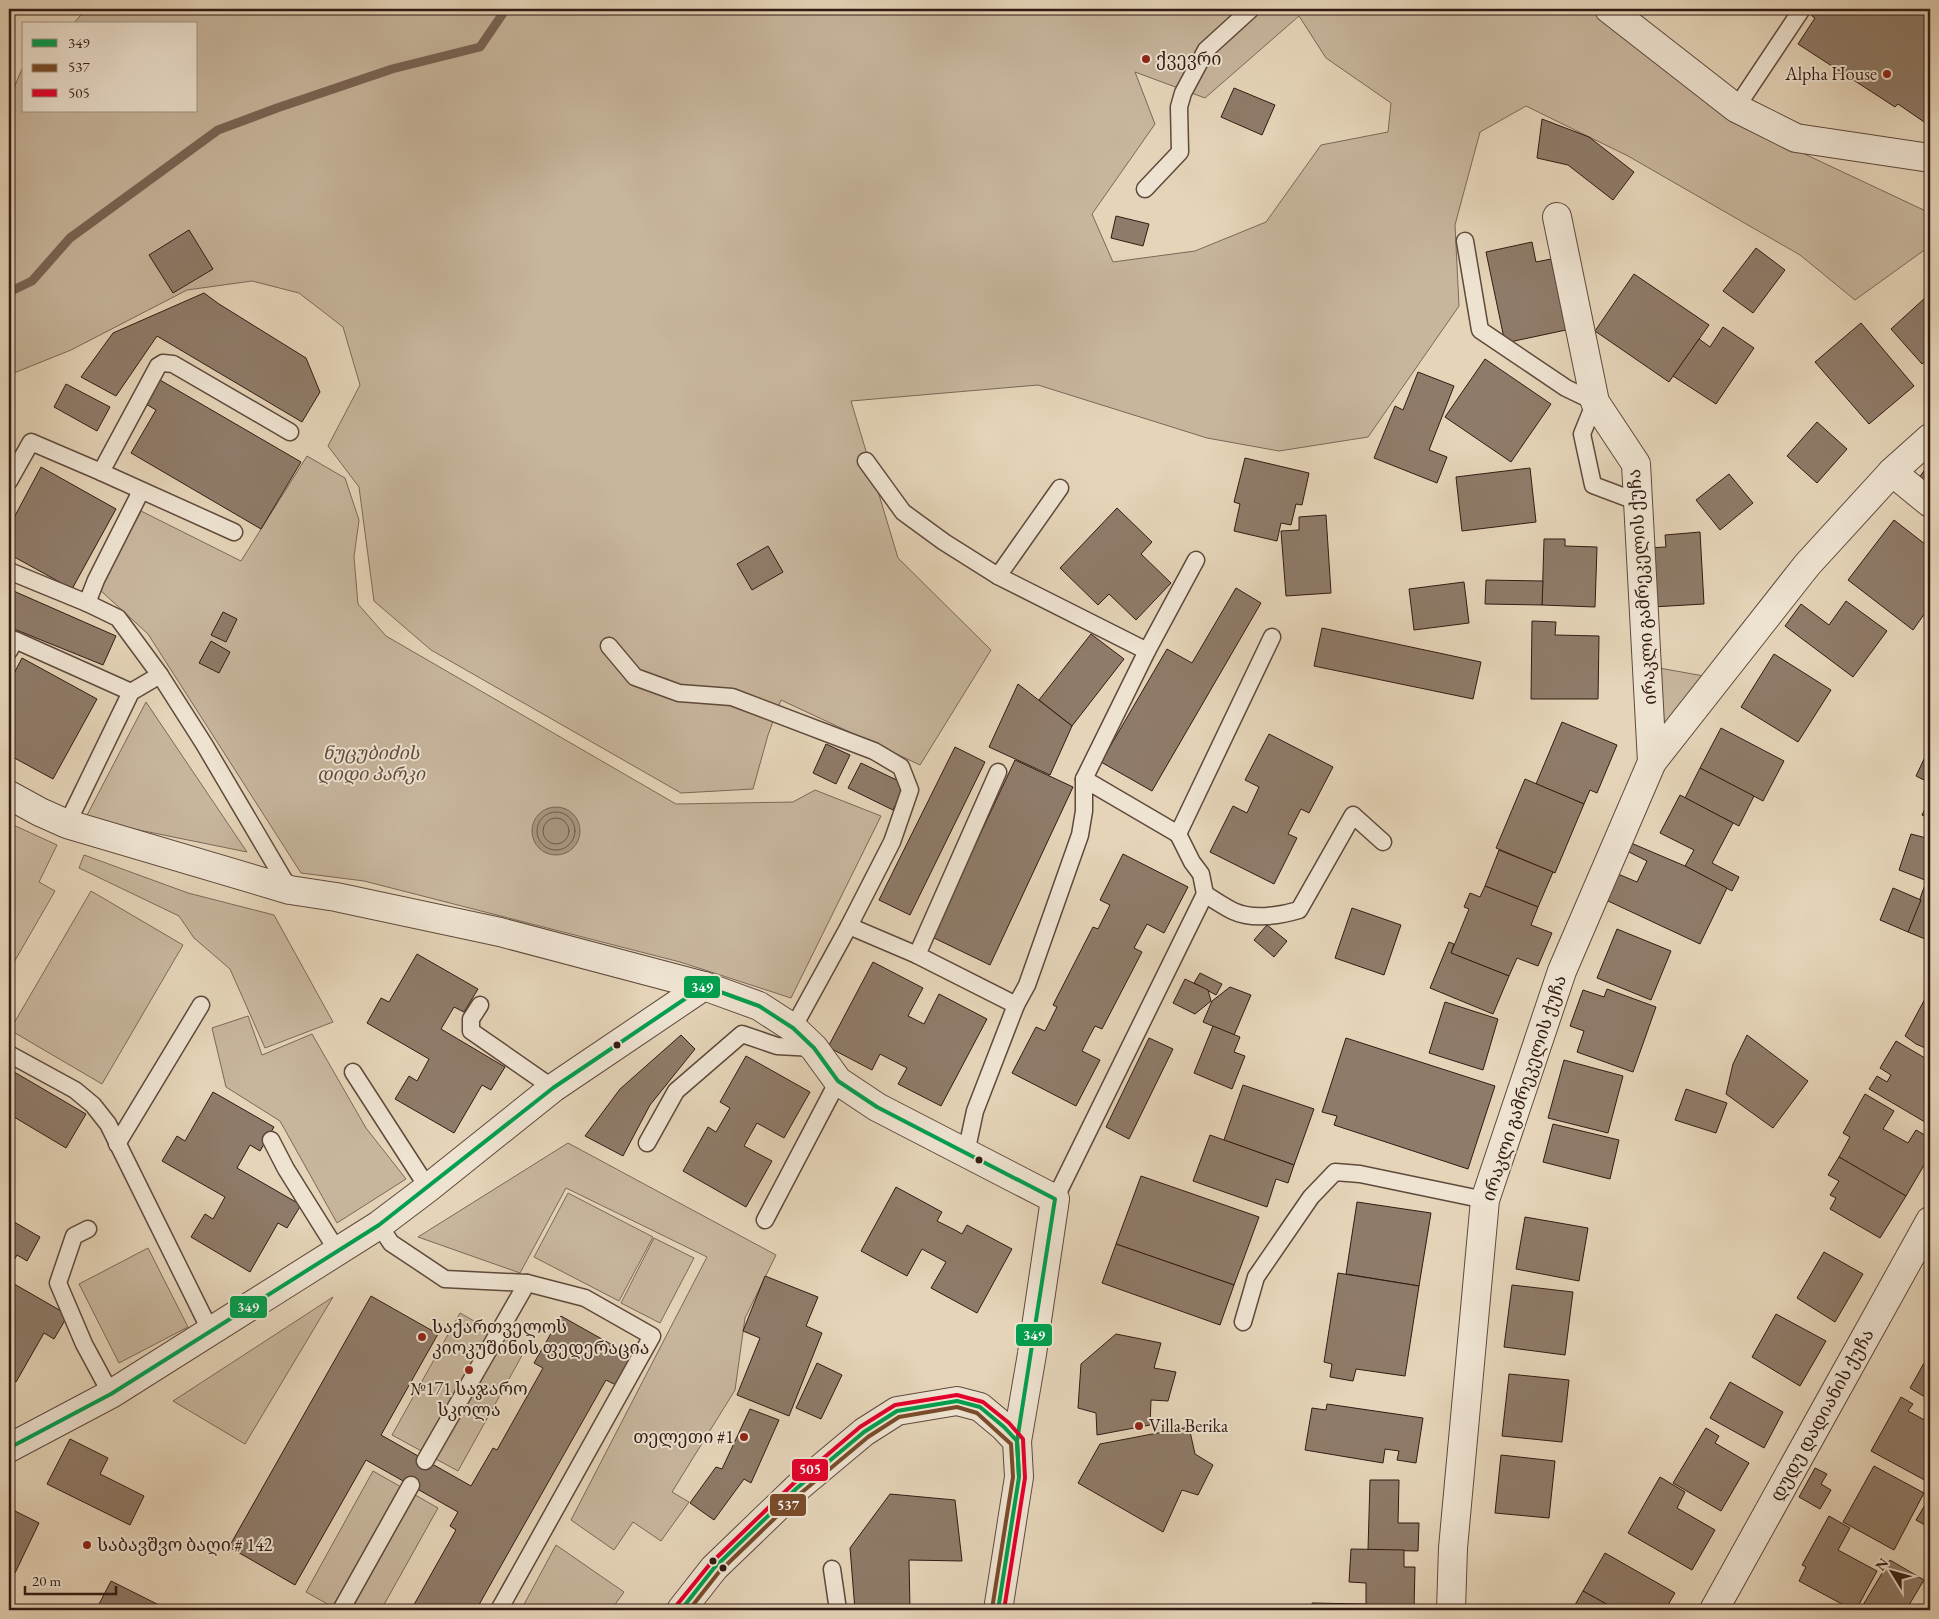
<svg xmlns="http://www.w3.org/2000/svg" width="1939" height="1619" font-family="'EB Garamond','Noto Serif Georgian',serif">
<rect width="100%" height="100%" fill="#e5d4b8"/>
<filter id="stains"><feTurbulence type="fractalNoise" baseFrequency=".004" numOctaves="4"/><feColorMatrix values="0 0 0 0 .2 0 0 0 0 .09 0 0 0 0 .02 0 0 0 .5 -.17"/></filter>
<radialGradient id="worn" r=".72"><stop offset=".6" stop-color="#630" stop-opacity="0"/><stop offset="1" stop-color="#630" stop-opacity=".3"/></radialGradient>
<g fill="#c7b59c" stroke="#7c6858" fill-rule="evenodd">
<path d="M86,9h1508l122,100 63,33 151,71v33l-75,54 -55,-45 -172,-99 -102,-50 -46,26 -25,93 4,81 -91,131 -89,14 -72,-13 -169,-53 -187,16 47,157 93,92 -71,115 -139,-65 -13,35 -15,54 -72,4 -250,-143 -57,-49 -15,-114 -31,-41 32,-61 -17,-58 -44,-34 -47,-12 -65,9 -116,60 -62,25v-275l15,-36v47h172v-87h-123zM1299,16l27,42 65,45 -3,29 -67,13 -55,77 -71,29 -82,11 -21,-48 63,-90 -20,-52 70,26z"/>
<polygon points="307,456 345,478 359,520 354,557 358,604 386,636 676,804 793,802 815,790 881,816 791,998 680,962 364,881 301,873 148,634 100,590 141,511 241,561"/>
<polygon points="1659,668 1704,676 1669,724 1659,721"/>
<polygon points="146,702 247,852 85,819"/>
<polygon points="9,823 57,845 39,882 55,891 9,971"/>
<polygon points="84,855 188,893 274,915 333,1022 265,1048 230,969 194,938 179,916 79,868"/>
<polygon points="91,891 183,945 102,1084 10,1030"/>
<polygon points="248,1016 262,1055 312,1034 366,1128 406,1179 337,1223 280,1121 226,1087 212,1028"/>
<polygon points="568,1143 776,1255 745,1318 735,1390 672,1492 689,1502 661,1541 633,1522 614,1550 571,1520 707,1257 566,1188 520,1273 418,1237"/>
<polygon points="568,1193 653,1237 619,1301 534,1257"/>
<polygon points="654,1238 694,1258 660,1323 621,1303"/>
<polygon points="148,1248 188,1327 119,1363 79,1284"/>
<polygon points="333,1297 245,1444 173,1401"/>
<polygon points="460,1313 525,1350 458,1471 392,1435"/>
<polygon points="373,1471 438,1508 381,1610 338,1610 306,1592"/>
<polygon points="556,1545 624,1592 611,1610 521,1610"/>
</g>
<circle fill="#a89580" stroke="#796454" cx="556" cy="831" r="24"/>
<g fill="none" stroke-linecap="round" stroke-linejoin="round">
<g stroke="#6d584a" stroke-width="1">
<circle cx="556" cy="831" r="19"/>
<circle cx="556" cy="831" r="13"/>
</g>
<polyline stroke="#796454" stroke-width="9" points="9,292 32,281 70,238 218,130 277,108 392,69 480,47 506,9"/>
</g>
<g fill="#8f7b69" stroke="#321b13">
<polygon points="1816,9 1930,9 1930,126 1898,104 1895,107 1798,44 1815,18 1812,16"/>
<polygon points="1234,88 1275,105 1262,135 1221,117"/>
<polygon points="1542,119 1589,137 1634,172 1613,200 1568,165 1537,158"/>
<polygon points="1116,216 1149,224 1143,246 1111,238"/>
<polygon points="189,230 213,269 173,293 149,255"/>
<polygon points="1532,242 1536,262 1551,259 1566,330 1505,343 1486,252"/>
<polygon points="1756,248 1785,270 1753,313 1723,291"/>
<polygon points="1634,274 1709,325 1669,382 1595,331"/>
<polygon points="204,293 219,304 306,358 320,392 302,422 157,336 116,396 81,377 113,333"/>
<polygon points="1926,297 1930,301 1930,357 1922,364 1891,329"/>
<polygon points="1861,323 1914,386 1869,424 1815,362"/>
<polygon points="1723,327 1754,348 1716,404 1673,376 1699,339 1710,347"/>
<polygon points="1485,359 1551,404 1511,462 1445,417"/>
<polygon points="1418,372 1454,386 1429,450 1447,457 1437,483 1374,458 1395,406 1403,410"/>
<polygon points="160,380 301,462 261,529 131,453 156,410 146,404"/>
<polygon points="66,384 110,407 97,431 54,407"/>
<polygon points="1817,422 1847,449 1817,483 1787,456"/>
<polygon points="1245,458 1309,473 1302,505 1296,504 1291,525 1281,523 1277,541 1234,531 1240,504 1234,502"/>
<polygon points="1930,463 1930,488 1918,479"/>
<polygon points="41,467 116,509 72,589 9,554 9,527"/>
<polygon points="1530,468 1536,522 1462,531 1456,477"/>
<polygon points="1729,474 1753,503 1720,530 1696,500"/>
<polygon points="1117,508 1152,542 1141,554 1171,583 1136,620 1109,594 1098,605 1060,568"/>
<polygon points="1326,515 1331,593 1286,596 1281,531 1299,530 1299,517"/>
<polygon points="1894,520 1930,548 1930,606 1913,630 1848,580"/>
<polygon points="1700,532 1704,604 1652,607 1648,548 1666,547 1665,535"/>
<polygon points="1544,539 1565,539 1565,546 1597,547 1595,607 1542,605"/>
<polygon points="768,546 783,572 752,590 737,564"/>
<polygon points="1486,580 1543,581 1542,605 1485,604"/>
<polygon points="1464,582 1469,623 1414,630 1409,589"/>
<polygon points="1236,588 1261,603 1152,791 1101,762 1167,649 1192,663"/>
<polygon points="9,589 116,636 103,665 9,627"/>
<polygon points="1846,601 1887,631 1853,677 1785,626 1801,604 1829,625"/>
<polygon points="223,612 237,619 226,642 211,635"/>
<polygon points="1532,621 1556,622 1555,635 1599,636 1598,699 1531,699"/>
<polygon points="1322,628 1481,662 1473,699 1314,666"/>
<polygon points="1091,634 1124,659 1072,726 1039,700"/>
<polygon points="211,641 230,652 219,673 199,663"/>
<polygon points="1774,654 1831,690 1798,742 1741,707"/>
<polygon points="22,658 97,699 53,779 9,755 9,683"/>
<polygon points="1018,684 1072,726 1050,775 989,747"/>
<polygon points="1562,722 1617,745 1597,793 1590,790 1584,804 1536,784"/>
<polygon points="1721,728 1784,761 1763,801 1700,768"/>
<polygon points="1269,734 1333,767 1309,813 1301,809 1288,834 1297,838 1274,884 1210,852 1233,806 1247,813 1259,787 1245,780"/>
<polygon points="826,744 850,755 836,784 813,773"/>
<polygon points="955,747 985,762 910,915 879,900"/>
<polygon points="1925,757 1930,759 1930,783 1916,776"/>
<polygon points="1015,760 1073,787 990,965 932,937"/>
<polygon points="861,763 905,784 893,810 848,788"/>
<polygon points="1700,768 1754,796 1739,826 1685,798"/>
<polygon points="1525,779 1584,804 1555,873 1496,848"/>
<polygon points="1680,795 1733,823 1712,863 1739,877 1732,891 1685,866 1694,850 1660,833"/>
<polygon points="1930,799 1930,819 1922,815"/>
<polygon points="1911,834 1930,839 1930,869 1925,880 1899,870"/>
<polygon points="1631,843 1685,866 1727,888 1700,944 1606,900 1618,874 1637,882 1647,861 1627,851"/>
<polygon points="1499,850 1553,872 1538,907 1485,886"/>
<polygon points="1123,854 1188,887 1164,933 1147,924 1134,948 1142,952 1102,1029 1095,1026 1088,1039 1082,1051 1100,1060 1076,1106 1012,1073 1036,1027 1045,1031 1057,1007 1053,1005 1093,927 1098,929 1110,905 1100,900"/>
<polygon points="1926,882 1930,884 1930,941 1908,932"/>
<polygon points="1485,886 1538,907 1531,925 1552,933 1538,966 1517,958 1509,976 1451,953 1469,909 1464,907 1470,893 1480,897"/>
<polygon points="1893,888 1921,900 1908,932 1880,920"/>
<polygon points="1352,908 1401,925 1384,975 1335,958"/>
<polygon points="1267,925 1287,941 1274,957 1254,940"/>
<polygon points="1617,929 1671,951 1651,1000 1597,978"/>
<polygon points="1449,942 1454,944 1451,953 1509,976 1493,1014 1430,988"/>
<polygon points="417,954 478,989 464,1012 454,1007 441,1029 505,1067 491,1090 482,1085 454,1133 395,1099 409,1076 417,1081 429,1059 367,1023 381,998 389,1002"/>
<polygon points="873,962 923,988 908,1016 924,1024 939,994 987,1019 941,1106 898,1084 907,1068 880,1054 872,1070 828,1047"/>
<polygon points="1200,973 1222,984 1216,995 1194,983"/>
<polygon points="1185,979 1208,990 1211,1001 1195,1014 1173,1003"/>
<polygon points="1230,987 1251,995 1234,1035 1203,1022 1212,1001"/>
<polygon points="1607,989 1656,1007 1633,1072 1577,1052 1584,1031 1570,1026 1583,990 1604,997"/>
<polygon points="1926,997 1930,999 1930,1050 1916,1044 1905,1036"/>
<polygon points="1445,1002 1498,1019 1483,1070 1429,1053"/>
<polygon points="1213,1026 1240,1037 1234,1052 1245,1056 1232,1089 1194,1073"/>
<polygon points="681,1035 695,1049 650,1105 623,1156 585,1136 620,1089"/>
<polygon points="1747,1035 1808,1081 1773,1128 1726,1094 1733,1064"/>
<polygon points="1149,1038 1173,1049 1129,1139 1106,1127"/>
<polygon points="1346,1038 1495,1086 1468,1169 1334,1125 1337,1116 1322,1112"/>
<polygon points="1896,1041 1930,1061 1930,1125 1869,1089 1877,1076 1887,1082 1891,1075 1880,1068"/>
<polygon points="746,1056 810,1092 784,1138 757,1123 744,1146 772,1161 746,1207 683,1171 708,1127 716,1132 730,1108 720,1102"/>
<polygon points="1564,1060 1623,1076 1608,1133 1548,1118"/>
<polygon points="9,1069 86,1114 66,1148 9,1114"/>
<polygon points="1243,1085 1314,1109 1294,1165 1224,1140"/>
<polygon points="1686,1089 1727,1103 1716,1133 1675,1120"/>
<polygon points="213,1092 274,1127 260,1151 250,1145 237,1168 301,1205 287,1228 278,1223 250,1272 191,1237 205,1214 213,1219 225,1197 162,1161 177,1136 185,1141"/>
<polygon points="1865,1094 1894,1111 1883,1129 1908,1143 1916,1130 1930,1138 1930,1155 1906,1196 1839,1157 1850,1137 1843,1133"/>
<polygon points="1553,1124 1619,1140 1610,1179 1543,1162"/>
<polygon points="1210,1135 1294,1165 1288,1183 1276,1179 1267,1207 1193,1181"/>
<polygon points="1839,1157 1906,1196 1880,1238 1830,1209 1836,1198 1830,1195 1839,1181 1828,1175"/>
<polygon points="1141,1176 1259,1217 1234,1285 1116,1244"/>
<polygon points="896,1187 942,1212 937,1221 955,1230 962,1234 967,1225 1012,1249 977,1313 931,1288 946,1262 922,1249 907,1276 861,1251"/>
<polygon points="1357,1202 1431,1213 1419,1286 1346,1274"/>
<polygon points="1525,1217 1588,1228 1579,1281 1516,1269"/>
<polygon points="9,1219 40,1237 27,1261 17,1255 9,1269"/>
<polygon points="1116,1244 1234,1285 1220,1325 1102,1283"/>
<polygon points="1824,1252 1863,1274 1835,1322 1797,1298"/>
<polygon points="1338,1273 1419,1286 1405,1376 1356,1369 1353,1381 1330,1377 1332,1364 1324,1362"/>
<polygon points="765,1276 818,1297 806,1326 822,1333 789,1416 737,1395 760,1338 743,1331"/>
<polygon points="9,1281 68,1315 54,1339 44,1333 16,1382 9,1377"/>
<polygon points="1512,1285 1573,1292 1565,1355 1504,1347"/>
<polygon points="371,1296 438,1334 381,1435 471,1486 493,1448 497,1450 543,1368 534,1363 561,1316 632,1356 616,1385 606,1380 476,1610 411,1610 456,1530 450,1526 458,1512 366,1460 295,1585 229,1547"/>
<polygon points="1776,1314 1826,1341 1800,1386 1752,1357"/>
<polygon points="1116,1334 1161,1343 1154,1368 1176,1372 1168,1401 1151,1400 1150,1425 1097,1435 1096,1413 1078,1408 1081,1364"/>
<polygon points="817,1363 842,1375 821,1419 796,1408"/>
<polygon points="1924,1363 1930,1367 1930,1400 1910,1388"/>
<polygon points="1509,1374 1569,1380 1562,1442 1502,1436"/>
<polygon points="1730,1382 1783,1412 1764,1448 1710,1418"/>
<polygon points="1901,1397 1913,1404 1908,1411 1930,1423 1930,1483 1871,1451"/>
<polygon points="1327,1404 1423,1418 1416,1463 1397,1460 1399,1451 1385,1449 1383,1463 1305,1450 1312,1408 1326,1410"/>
<polygon points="750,1409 779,1420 751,1483 744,1479 714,1520 690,1503 716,1467 722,1469"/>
<polygon points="1189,1427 1195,1454 1213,1465 1198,1495 1182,1490 1163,1532 1078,1483 1100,1444"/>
<polygon points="1706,1428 1719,1436 1715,1443 1749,1463 1721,1511 1673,1483"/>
<polygon points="70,1439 108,1458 100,1474 144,1496 130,1525 47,1484"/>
<polygon points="1501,1455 1555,1461 1549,1518 1495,1513"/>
<polygon points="1874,1466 1924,1493 1894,1550 1843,1522"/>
<polygon points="1815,1468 1827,1474 1821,1484 1831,1490 1820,1509 1799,1497"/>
<polygon points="1660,1477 1685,1492 1677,1508 1715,1530 1692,1570 1628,1533"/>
<polygon points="1370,1480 1399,1480 1398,1523 1419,1523 1418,1551 1368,1550"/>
<polygon points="890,1494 955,1500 962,1561 909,1560 910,1610 855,1610 850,1548"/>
<polygon points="1925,1505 1930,1509 1930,1528 1916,1520"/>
<polygon points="9,1508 39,1523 15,1573 9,1570"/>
<polygon points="1829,1516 1850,1528 1838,1550 1877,1571 1856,1610 1853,1610 1799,1581 1806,1567 1802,1565"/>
<polygon points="1351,1549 1404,1550 1404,1567 1415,1567 1414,1610 1312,1610 1312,1603 1366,1604 1366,1583 1349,1582"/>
<polygon points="1605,1553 1675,1593 1665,1610 1617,1610 1583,1591"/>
<polygon points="1890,1560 1924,1580 1906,1610 1860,1610"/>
<polygon points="111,1581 169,1610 96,1610"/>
<polygon points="1583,1591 1617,1610 1572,1610"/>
</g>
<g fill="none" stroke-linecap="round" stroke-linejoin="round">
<defs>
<g id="service">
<polyline points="1736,108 1802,9"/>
<polyline points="1145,189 1180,152 1179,107 1183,93 1206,50 1251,9"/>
<polyline points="1465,241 1480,330 1566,388 1595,402 1582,434 1593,485 1638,502"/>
<polyline points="866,461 903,512 944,542 998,576"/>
<polyline points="9,481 31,442 101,472"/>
<polyline points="1060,488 998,576 1147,651"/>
<polyline points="141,491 96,580 87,603 118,618 160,675 204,744 290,890"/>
<polyline points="234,532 101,472 158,366 163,363 173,364 290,432"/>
<polyline points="9,571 87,603"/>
<polyline points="609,646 635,677 679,693 732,697 874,751 901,767 910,790 892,842 849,926 793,1028"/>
<polyline points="9,651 15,640 131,692"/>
<polyline points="998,772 917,955 1016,1005"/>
<polyline points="1084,779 1147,651 1196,560"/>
<polyline points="67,824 131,692 160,675"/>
<polyline points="1178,834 1192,862 1201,874 1205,894"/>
<polyline points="849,926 917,955"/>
<polyline points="480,1005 471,1019 471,1031 553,1088"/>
<polyline points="9,1054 75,1090 93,1105 108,1124 211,1332"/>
<polyline points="353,1072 428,1188"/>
<polyline points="271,1140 286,1169 338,1252"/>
<polyline points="647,1143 676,1091 742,1034 777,1046 814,1048"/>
<polyline points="117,1144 201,1005"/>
<polyline points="966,1153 975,1111 1016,1005 1027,985 1080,835 1084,811 1084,779 1178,834 1272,637"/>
<path d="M1055,1199l150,-305c9,6 18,12 28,17 19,9 46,5 66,-1l54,-95 30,27"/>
<polyline points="765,1220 838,1081"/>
<polyline points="379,1225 391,1243 445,1279 527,1283 585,1298 652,1336 499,1610"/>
<polyline points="88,1229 74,1236 58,1283 84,1344 111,1394"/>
<polyline points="1243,1322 1256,1277 1311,1197 1335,1172 1360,1174 1485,1200"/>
<polyline points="425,1461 527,1283"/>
<polyline points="832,1569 838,1610"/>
<polyline points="341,1610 411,1485"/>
</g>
<g id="minor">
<polyline points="1609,9 1736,108 1796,138 1930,158"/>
<polyline points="1557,217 1595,402 1636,464 1652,762"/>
<polyline points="1892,472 1930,438"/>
<polyline points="9,795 40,812 67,824 290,890 336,897 500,932 704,986"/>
<polyline points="9,1448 111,1394 379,1225 428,1188 553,1088 704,986 759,1006 793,1028 814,1048 838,1081 877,1107 1055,1199 1032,1354 1017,1441"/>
<polyline points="1451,1610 1453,1548 1485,1200 1562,971 1652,762 1807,565 1892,472 1930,503"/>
<polyline points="1714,1610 1930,1221"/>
</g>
<polyline id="tertiary" points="681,1610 714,1568 797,1488 864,1432 897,1411 957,1401 980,1407 1004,1427 1017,1441 1019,1477 998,1610"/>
</defs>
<use href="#service" stroke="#5f493c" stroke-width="19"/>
<use href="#minor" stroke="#5f493c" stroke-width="30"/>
<use href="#tertiary" stroke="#5f493c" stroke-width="30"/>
<use href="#service" stroke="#eee3d1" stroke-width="16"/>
<use href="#minor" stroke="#eee3d1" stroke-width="28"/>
<use href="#tertiary" stroke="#eee3d1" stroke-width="28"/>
<defs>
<g id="bus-1">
<polyline points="9,1448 111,1394 379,1225 553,1088 704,986 759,1006 793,1028 814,1048 838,1081 877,1107 1055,1199 1017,1441 1019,1477 998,1610"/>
<polyline points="681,1610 714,1568 797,1488 864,1432 897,1411 957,1401 980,1407 1004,1427 1017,1441 1019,1477"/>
</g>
<polyline id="bus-2" points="689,1610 719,1572 801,1493 868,1437 899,1417 957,1407 977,1413 1011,1444 1013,1477 992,1609"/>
<polyline id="bus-3" points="676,1606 710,1564 793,1484 860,1427 895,1405 957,1395 983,1402 1009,1423 1023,1439 1025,1478 1004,1610"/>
</defs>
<use href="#bus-1" stroke="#eee3d1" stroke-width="8"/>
<use href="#bus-2" stroke="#eee3d1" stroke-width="8"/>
<use href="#bus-3" stroke="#eee3d1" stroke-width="8"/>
<use href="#bus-1" stroke="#029f4e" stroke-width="4"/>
<use href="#bus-2" stroke="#7a4b2a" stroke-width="4"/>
<use href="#bus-3" stroke="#e4002b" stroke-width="4"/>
</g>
<g fill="#8f2418" stroke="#eee3d1" stroke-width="2">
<circle cx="1146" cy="59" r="5"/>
<circle cx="1887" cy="74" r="5"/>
<circle cx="422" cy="1337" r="5"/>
<circle cx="469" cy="1370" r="5"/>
<circle cx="1139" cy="1426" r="5"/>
<circle cx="744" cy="1437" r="5"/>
<circle cx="87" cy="1545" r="5"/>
</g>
<g fill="#321b13" stroke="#eee3d1" stroke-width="2">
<circle cx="617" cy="1045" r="4.5"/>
<circle cx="979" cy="1160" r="4.5"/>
<circle cx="713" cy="1561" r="4.5"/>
<circle cx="723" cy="1568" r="4.5"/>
</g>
<g text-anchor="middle" stroke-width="4" stroke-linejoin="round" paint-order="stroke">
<g font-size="18" fill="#321b13" stroke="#eee3d1" text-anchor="start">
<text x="1156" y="65">ქვევრი</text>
<text x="1877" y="80" text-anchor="end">Alpha House</text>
<text x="432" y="1333">საქართველოს<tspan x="432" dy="21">კიოკუშინის ფედერაცია</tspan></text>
<text x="469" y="1395" text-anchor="middle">№171 საჯარო<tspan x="469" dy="21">სკოლა</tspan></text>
<text x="1149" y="1432">Villa Berika</text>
<text x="734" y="1443" text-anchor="end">თელეთი #1</text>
<text x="97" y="1551">საბავშვო ბაღი # 142</text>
</g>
<g font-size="18" fill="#321b13" stroke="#eee3d1">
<text transform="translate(1642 587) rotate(-94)" y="6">ირაკლი გამრეკელის ქუჩა</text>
<text transform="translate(1524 1088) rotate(-72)" y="6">ირაკლი გამრეკელის ქუჩა</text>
<text transform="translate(1822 1415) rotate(-61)" y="6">დუდუ დადიანის ქუჩა</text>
</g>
<g font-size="18" font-style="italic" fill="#5f493c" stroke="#eee3d1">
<text x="371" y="759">ნუცუბიძის<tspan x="371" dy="21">დიდი პარკი</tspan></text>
</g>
</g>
<g stroke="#eee3d1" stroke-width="2">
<rect x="683" y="975" width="38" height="24" rx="5" fill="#029f4e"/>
<rect x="229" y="1295" width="39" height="24" rx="5" fill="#029f4e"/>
<rect x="1015" y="1323" width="38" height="24" rx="5" fill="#029f4e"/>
<rect x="791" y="1458" width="38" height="24" rx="5" fill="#e4002b"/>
<rect x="769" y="1493" width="38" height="24" rx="5" fill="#7a4b2a"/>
</g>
<g font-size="14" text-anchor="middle" font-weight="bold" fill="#fff">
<text x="702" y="992">349</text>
<text x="248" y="1312">349</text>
<text x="1034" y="1340">349</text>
<text x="810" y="1474">505</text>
<text x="788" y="1510">537</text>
</g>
<rect width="1939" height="1619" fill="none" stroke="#e5d4b8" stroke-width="30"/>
<rect x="10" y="10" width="1919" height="1599" fill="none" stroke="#321b13" stroke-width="2.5"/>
<rect x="15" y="15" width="1909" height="1589" fill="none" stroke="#321b13"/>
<rect x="22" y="22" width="175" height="90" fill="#eee3d1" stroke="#a39385"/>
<rect x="32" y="39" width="25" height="8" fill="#029f4e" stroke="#a39385"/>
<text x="68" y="48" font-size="15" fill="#321b13">349</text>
<rect x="32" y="64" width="25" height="8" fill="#7a4b2a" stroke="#a39385"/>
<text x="68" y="72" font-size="15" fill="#321b13">537</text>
<rect x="32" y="89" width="25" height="8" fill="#e4002b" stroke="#a39385"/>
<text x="68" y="98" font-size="15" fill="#321b13">505</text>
<g transform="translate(1892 1572) rotate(307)" stroke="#eee3d1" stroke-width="4" paint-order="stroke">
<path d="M0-4L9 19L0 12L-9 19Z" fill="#321b13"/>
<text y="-8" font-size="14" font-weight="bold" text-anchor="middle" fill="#321b13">N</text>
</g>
<path d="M25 1586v8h91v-8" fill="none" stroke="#321b13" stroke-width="2.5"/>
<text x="32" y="1586" font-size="15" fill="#321b13" stroke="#eee3d1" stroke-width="4" paint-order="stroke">20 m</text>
<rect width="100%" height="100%" filter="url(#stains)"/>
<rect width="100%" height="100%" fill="url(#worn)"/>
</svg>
